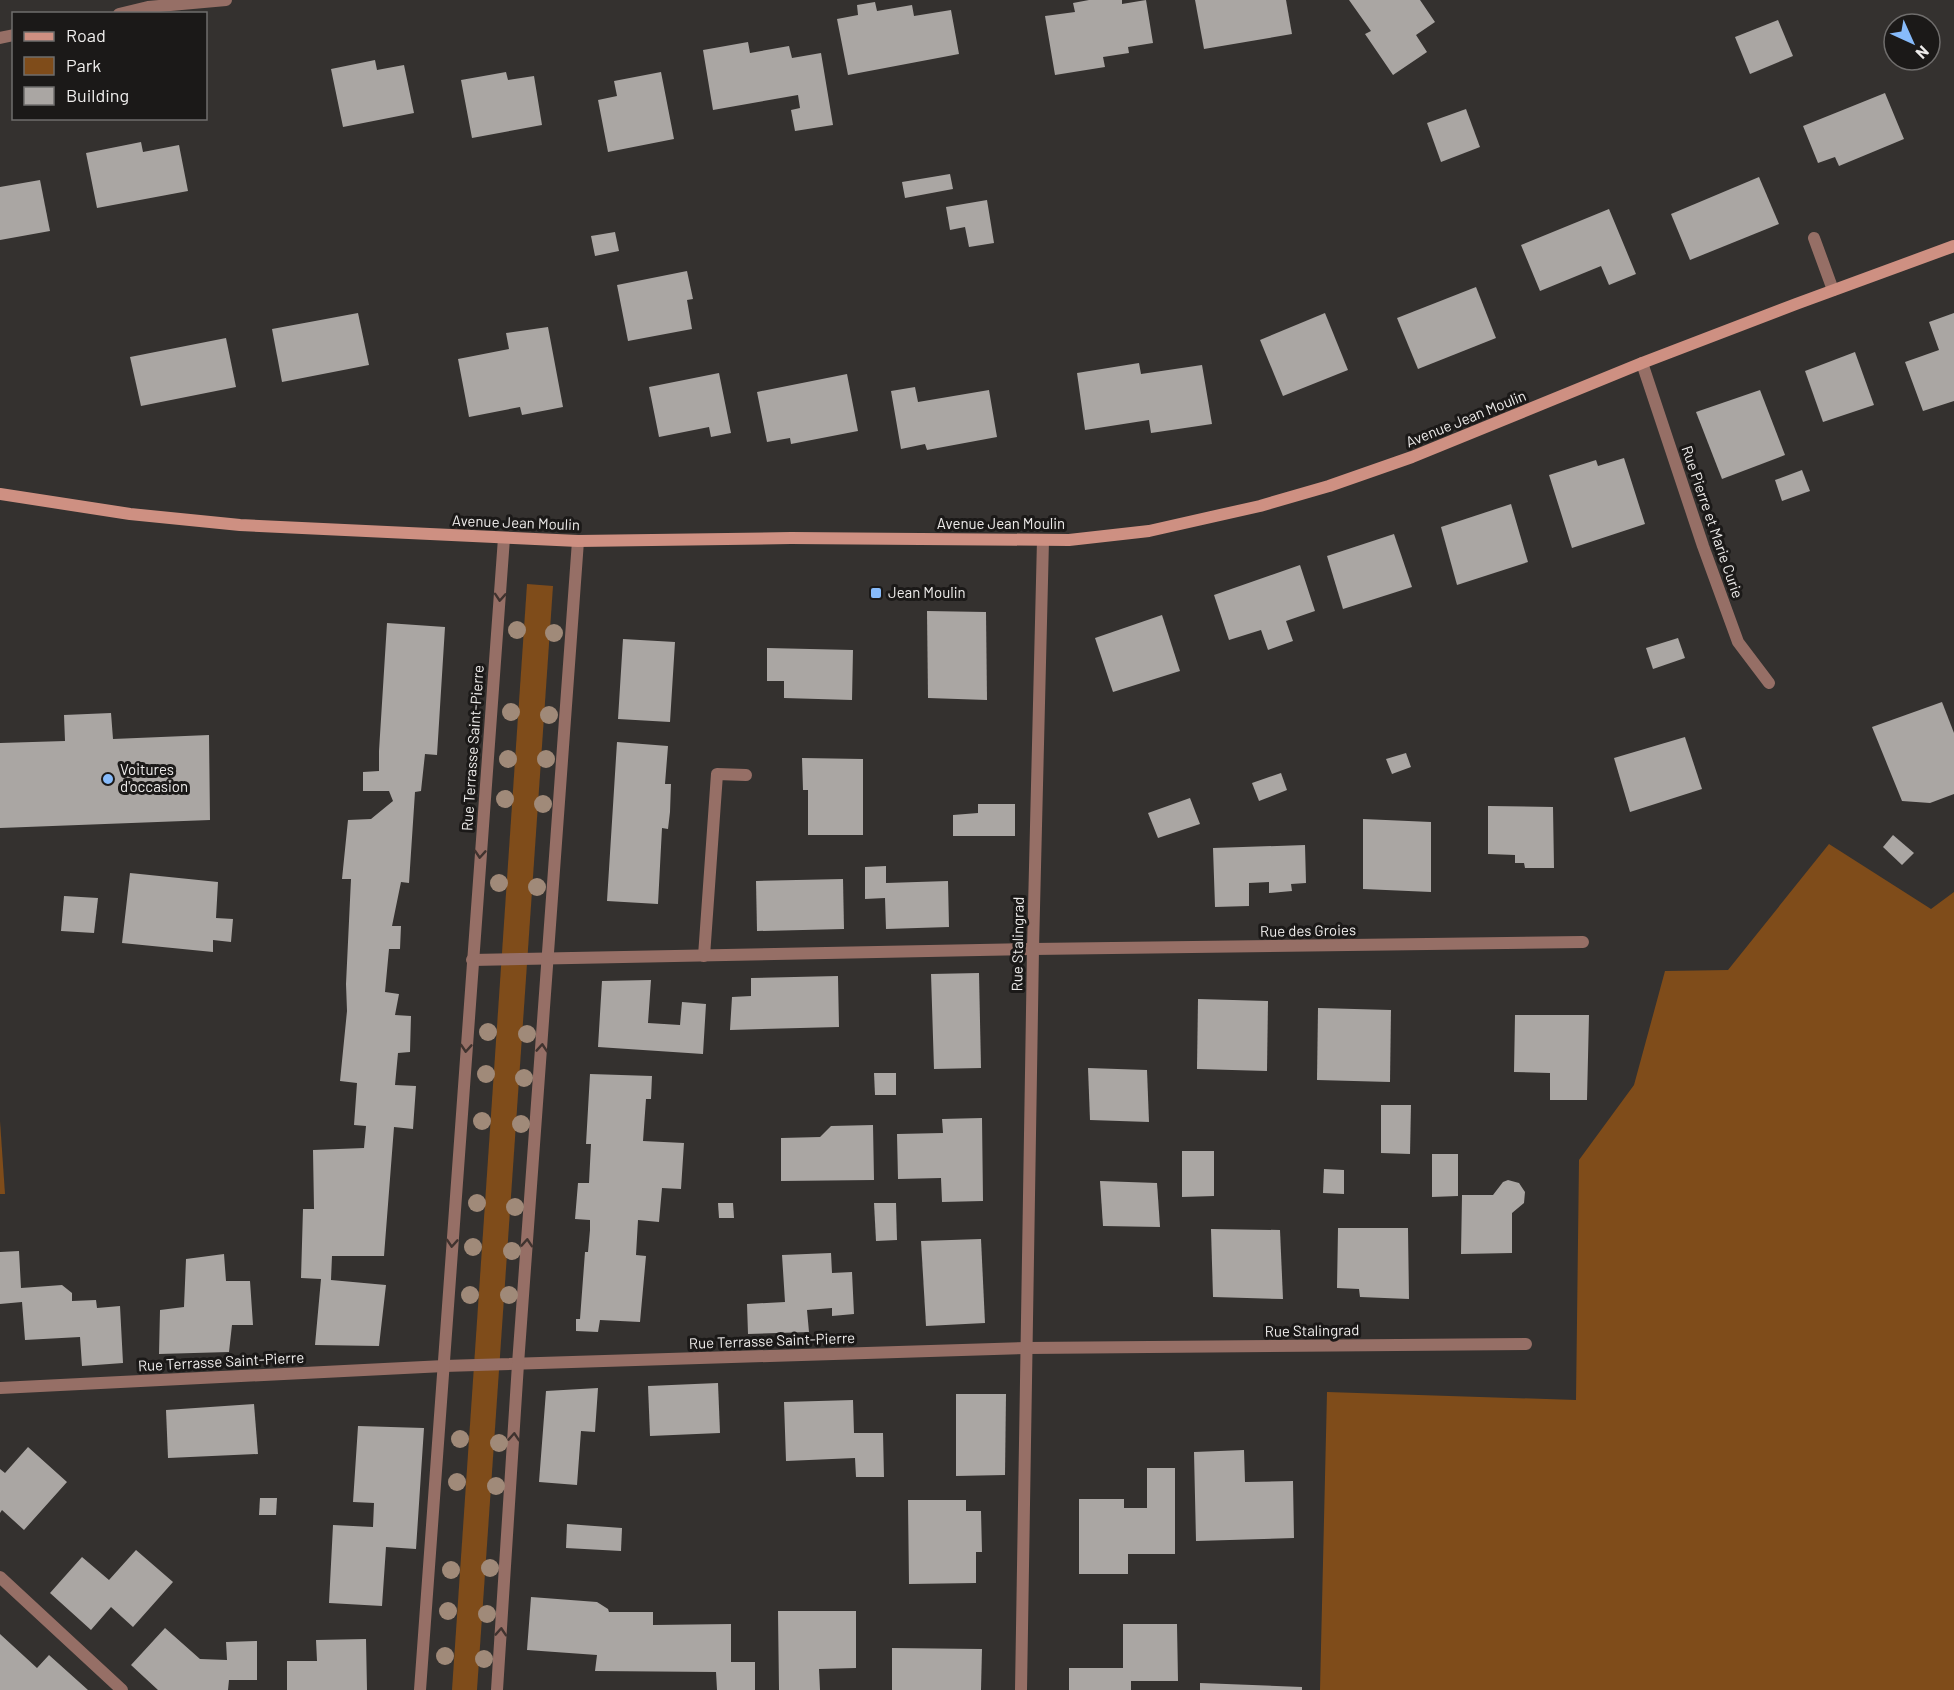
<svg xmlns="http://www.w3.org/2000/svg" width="1954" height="1690" font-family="Barlow,sans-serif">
<rect width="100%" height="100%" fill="#34312f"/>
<g fill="#7f4c1a">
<polygon points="527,584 553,586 477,1690 452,1690"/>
<polygon points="1829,844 1931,909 1954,892 1954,1690 1320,1690 1327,1392 1576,1400 1579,1160 1634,1085 1665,971 1728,970"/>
<polygon points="0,1121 5,1194 0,1194"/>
</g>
<g fill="#aaa6a3">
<polygon points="1089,0 1122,0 1122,4 1146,0 1153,43 1128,47 1129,53 1103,57 1105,67 1055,75 1045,16 1075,12 1073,3"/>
<polygon points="1195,0 1286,0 1292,34 1204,49"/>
<polygon points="1349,0 1420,0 1435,22 1416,35 1427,52 1393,75 1365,34 1371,31"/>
<polygon points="875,2 877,11 912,5 914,16 951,10 959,54 848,75 837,19 858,15 857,5"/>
<polygon points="1778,20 1793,56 1750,74 1735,37"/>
<polygon points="748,42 750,53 789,46 792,58 821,53 833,125 795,131 791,110 800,108 798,95 713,110 703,50"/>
<polygon points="375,60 377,70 404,65 414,113 343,127 331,69"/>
<polygon points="506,72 508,80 534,76 542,125 472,138 461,80"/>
<polygon points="661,72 674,139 608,152 598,100 617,96 614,81"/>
<polygon points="1885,93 1904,139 1839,166 1835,157 1818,163 1803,126"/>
<polygon points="1466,109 1480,147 1441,162 1427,123"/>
<polygon points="141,142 143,152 179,145 188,191 97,208 86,153"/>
<polygon points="950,174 953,189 905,198 902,182"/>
<polygon points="1759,177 1779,224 1690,260 1671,214"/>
<polygon points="40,180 50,231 0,240 0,187"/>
<polygon points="987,200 994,243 969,247 965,227 950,230 946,207"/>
<polygon points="1609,209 1636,274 1609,285 1601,266 1540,291 1521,245"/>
<polygon points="615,232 619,251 595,256 591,236"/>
<polygon points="687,271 693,299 687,300 692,329 628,341 617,285"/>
<polygon points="1476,287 1496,338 1418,369 1397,318"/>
<polygon points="358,313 369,365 282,382 272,329"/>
<polygon points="1325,313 1348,370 1283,396 1260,340"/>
<polygon points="1954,313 1954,401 1923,411 1905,362 1939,350 1929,322"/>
<polygon points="548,327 563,407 522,415 520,407 469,417 458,359 509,349 506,333"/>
<polygon points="226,338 236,387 141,406 130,357"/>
<polygon points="1855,352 1874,405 1823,422 1805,371"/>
<polygon points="1139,363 1141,374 1202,365 1212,424 1151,433 1149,420 1085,430 1077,373"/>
<polygon points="719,373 731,433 711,437 709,427 659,437 649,387"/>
<polygon points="847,374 858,431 791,444 790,438 767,442 757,392"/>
<polygon points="915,387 918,402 989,390 997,437 927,450 925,444 901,449 891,391"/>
<polygon points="1760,390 1785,455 1722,479 1696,412"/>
<polygon points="1624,458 1645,524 1572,548 1549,475 1596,460 1598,466"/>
<polygon points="1802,470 1810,491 1782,501 1775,480"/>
<polygon points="1511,504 1528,562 1457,585 1441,527"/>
<polygon points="1394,534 1412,587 1343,609 1327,556"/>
<polygon points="1300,565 1315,611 1286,621 1293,641 1268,650 1261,630 1229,640 1214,595"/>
<polygon points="927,611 986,612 987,700 928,698"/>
<polygon points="1162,615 1180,671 1113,692 1095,638"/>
<polygon points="387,623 445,627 437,755 425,754 421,791 415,792 409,883 401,882 392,926 401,926 400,949 389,949 385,992 399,994 395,1015 411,1016 410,1052 398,1053 395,1085 416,1086 413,1129 394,1127 384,1256 332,1256 331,1280 386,1285 379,1346 315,1345 321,1279 301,1278 303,1209 314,1209 313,1150 364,1148 366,1126 354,1125 357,1083 340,1081 347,1011 346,984 351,879 342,879 348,820 371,819 393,801 389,791 363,791 363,772 379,771 379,751"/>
<polygon points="1678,638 1685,658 1653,669 1646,648"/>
<polygon points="623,639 675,642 670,722 618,719"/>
<polygon points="767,648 853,650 852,700 784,698 784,681 767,681"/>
<polygon points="1942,702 1954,733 1954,794 1930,803 1902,801 1872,727"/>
<polygon points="111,713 113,739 209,735 210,820 0,828 0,743 65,741 64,715"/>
<polygon points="1685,737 1702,789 1630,812 1614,758"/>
<polygon points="617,742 668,746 665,784 671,784 670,812 668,829 662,828 658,904 607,901"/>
<polygon points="1406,753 1411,767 1392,774 1386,759"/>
<polygon points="802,758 863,759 863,835 808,835 808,790 803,790"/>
<polygon points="1281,773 1287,790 1259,801 1252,783"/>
<polygon points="1190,798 1200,824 1158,838 1148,813"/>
<polygon points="978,804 1015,804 1015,836 953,836 953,815 978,813"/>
<polygon points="1488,806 1553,807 1554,868 1525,868 1524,863 1515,863 1515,855 1488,854"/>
<polygon points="1363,819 1431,822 1431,892 1363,889"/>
<polygon points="1893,835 1914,853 1902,865 1883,847"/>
<polygon points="1305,845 1306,883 1291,884 1292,891 1269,893 1269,882 1249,883 1249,906 1215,907 1213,848"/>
<polygon points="886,866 886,883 948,881 949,927 886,929 885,898 865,899 865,867"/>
<polygon points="130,873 218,882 216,918 233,919 231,942 213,940 213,952 122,943"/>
<polygon points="843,879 844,929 757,931 756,881"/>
<polygon points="64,896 98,898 94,933 61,931"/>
<polygon points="979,973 981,1068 934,1069 931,974"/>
<polygon points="838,976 839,1027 730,1030 732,997 751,996 751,978"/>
<polygon points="651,980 648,1023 680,1025 682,1002 706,1004 703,1054 598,1047 602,981"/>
<polygon points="1198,999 1268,1001 1267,1071 1197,1069"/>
<polygon points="1318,1008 1391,1010 1390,1082 1317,1080"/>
<polygon points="1515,1015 1589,1015 1587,1100 1550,1100 1550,1073 1514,1072"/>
<polygon points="1088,1068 1147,1070 1149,1122 1090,1120"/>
<polygon points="874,1073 896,1073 896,1095 875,1095"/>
<polygon points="590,1074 652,1076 651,1099 646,1099 643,1141 684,1143 681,1189 662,1188 659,1222 638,1220 636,1255 646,1256 640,1322 600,1320 598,1332 576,1331 576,1319 580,1319 585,1252 588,1252 590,1230 590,1220 575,1219 578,1183 589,1183 591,1144 586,1144"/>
<polygon points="1381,1105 1411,1105 1410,1154 1381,1153"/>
<polygon points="982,1118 983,1201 942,1202 941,1178 898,1179 897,1134 943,1133 942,1119"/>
<polygon points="873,1125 874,1180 781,1181 781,1138 820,1137 831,1126"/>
<polygon points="1182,1151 1214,1151 1214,1196 1182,1197"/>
<polygon points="1432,1154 1458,1154 1458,1196 1432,1197"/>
<polygon points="1324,1169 1344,1170 1344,1194 1323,1193"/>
<polygon points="1508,1180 1519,1183 1525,1192 1524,1203 1512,1213 1512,1253 1461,1254 1462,1195 1493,1195 1503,1182"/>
<polygon points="1100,1181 1157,1183 1160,1227 1103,1226"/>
<polygon points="718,1203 733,1203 734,1218 719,1218"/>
<polygon points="874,1203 896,1203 897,1240 876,1241"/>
<polygon points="1338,1228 1408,1228 1409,1299 1360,1297 1359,1289 1337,1288"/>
<polygon points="1211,1229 1280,1230 1283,1299 1213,1297"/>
<polygon points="981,1239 985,1323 926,1326 921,1241"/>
<polygon points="19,1251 21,1288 62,1285 72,1293 72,1301 96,1300 97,1308 120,1306 123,1363 82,1366 80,1337 25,1340 22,1302 0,1304 0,1252"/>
<polygon points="831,1253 832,1273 852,1272 854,1314 832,1316 832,1308 807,1310 809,1332 748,1334 747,1304 785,1302 782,1255"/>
<polygon points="224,1254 226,1281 250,1281 253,1325 232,1325 229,1352 159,1354 160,1310 184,1307 186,1259"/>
<polygon points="718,1383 720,1433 650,1436 648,1386"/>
<polygon points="598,1388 595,1432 581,1431 577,1485 539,1482 546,1391"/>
<polygon points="956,1394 1006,1394 1005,1475 956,1476"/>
<polygon points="853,1400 854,1433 883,1433 884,1477 856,1477 855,1458 786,1461 784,1402"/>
<polygon points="254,1404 258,1454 168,1458 166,1410"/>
<polygon points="358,1426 424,1428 416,1549 386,1547 382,1606 329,1603 333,1525 373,1527 374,1503 353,1502"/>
<polygon points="28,1447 67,1482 24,1530 2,1510 0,1513 0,1469 5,1473"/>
<polygon points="1244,1450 1245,1482 1293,1481 1294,1538 1196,1541 1194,1452"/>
<polygon points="1147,1468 1175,1468 1175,1554 1128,1554 1128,1574 1079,1574 1079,1499 1124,1499 1124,1508 1147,1508"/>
<polygon points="260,1498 277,1498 276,1515 259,1515"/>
<polygon points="908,1500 966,1500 966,1511 981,1511 982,1552 976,1552 976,1583 909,1584"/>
<polygon points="567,1524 622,1528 621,1551 566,1548"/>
<polygon points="136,1550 173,1582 133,1627 111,1607 91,1630 50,1593 82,1557 109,1580"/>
<polygon points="531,1597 597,1602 608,1609 609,1612 653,1612 653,1625 731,1624 731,1662 755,1662 755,1690 717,1690 716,1672 595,1671 597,1655 527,1650"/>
<polygon points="778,1611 856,1611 856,1668 819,1669 820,1690 779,1690"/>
<polygon points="1123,1624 1177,1624 1178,1681 1131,1681 1131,1690 1069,1690 1069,1668 1123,1668"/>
<polygon points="165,1628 200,1659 227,1660 226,1642 257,1641 257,1680 229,1680 228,1690 158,1690 131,1665"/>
<polygon points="0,1634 37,1668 49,1655 88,1690 0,1690"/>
<polygon points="366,1639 367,1690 287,1690 287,1661 317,1661 316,1640"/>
<polygon points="892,1648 982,1649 981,1690 892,1690"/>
<polygon points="1200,1683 1302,1687 1302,1690 1200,1690"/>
</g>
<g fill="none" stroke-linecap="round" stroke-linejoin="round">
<polyline stroke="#966f66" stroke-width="12" points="1814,238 1833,290"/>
<g stroke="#966f66" stroke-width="12">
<polyline points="119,14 148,7 226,0"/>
<polyline points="0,38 14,35"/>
<polyline points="1642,363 1703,546 1738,642 1769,683"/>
<polyline points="704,956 717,774 746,775"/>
<polyline points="472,960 1033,949 1583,942"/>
<polyline points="0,1388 444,1366 1027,1348 1526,1344"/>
<polyline points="0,1577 122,1690"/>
<polyline points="420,1690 504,538"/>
<polyline points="497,1690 518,1364 578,541"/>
<polyline points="1021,1690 1033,949 1043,540"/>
</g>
<polyline stroke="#ce9082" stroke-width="12" points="0,494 130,514 240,525 578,541 791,538 1069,540 1149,531 1260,506 1329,486 1412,457 1642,363 1796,304 1954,246"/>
</g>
<g fill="#a08a79">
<circle cx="517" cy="630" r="9"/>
<circle cx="554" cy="633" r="9"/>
<circle cx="511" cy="712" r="9"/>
<circle cx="549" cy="715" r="9"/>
<circle cx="508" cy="759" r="9"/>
<circle cx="546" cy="759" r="9"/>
<circle cx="505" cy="799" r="9"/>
<circle cx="543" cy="804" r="9"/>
<circle cx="499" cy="883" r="9"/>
<circle cx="537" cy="887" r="9"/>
<circle cx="488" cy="1032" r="9"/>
<circle cx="527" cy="1034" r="9"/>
<circle cx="486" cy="1074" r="9"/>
<circle cx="524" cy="1078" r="9"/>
<circle cx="482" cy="1121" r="9"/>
<circle cx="521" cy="1124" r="9"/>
<circle cx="477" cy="1203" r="9"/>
<circle cx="515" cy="1207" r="9"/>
<circle cx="473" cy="1247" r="9"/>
<circle cx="512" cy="1251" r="9"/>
<circle cx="470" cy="1295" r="9"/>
<circle cx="509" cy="1295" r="9"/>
<circle cx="460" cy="1439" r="9"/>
<circle cx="499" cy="1443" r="9"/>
<circle cx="457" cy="1482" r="9"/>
<circle cx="496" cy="1486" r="9"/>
<circle cx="490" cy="1568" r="9"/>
<circle cx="451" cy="1570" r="9"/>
<circle cx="448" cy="1611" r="9"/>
<circle cx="487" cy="1614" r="9"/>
<circle cx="445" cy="1656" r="9"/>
<circle cx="484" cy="1659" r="9"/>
</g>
<defs><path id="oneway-chevron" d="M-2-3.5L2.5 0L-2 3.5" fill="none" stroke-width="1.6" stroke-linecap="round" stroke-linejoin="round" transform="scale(1.5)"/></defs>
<g stroke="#40332f">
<use href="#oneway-chevron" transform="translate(500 597) rotate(94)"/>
<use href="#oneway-chevron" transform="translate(480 854) rotate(94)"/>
<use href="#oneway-chevron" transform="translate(466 1048) rotate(94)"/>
<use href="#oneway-chevron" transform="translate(542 1048) rotate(-86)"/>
<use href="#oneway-chevron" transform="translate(452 1243) rotate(94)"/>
<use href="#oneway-chevron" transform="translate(527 1243) rotate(-86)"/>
<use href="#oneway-chevron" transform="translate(514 1437) rotate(-86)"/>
<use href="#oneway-chevron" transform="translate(501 1632) rotate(-86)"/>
</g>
<g fill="#87bbfb" stroke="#1b1918" stroke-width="2">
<rect x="870" y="587" width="12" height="12" rx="3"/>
<circle cx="108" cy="779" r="6"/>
</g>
<g text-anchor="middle" stroke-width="6" stroke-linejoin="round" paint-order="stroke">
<g font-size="15" fill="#eeeceb" stroke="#1b1918">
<text transform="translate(1466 419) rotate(-22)" y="5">Avenue Jean Moulin</text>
<text transform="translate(1712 522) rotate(71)" y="5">Rue Pierre et Marie Curie</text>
<text transform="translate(516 523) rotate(2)" y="5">Avenue Jean Moulin</text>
<text x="1001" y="529">Avenue Jean Moulin</text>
<text transform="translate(473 748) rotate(-86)" y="5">Rue Terrasse Saint-Pierre</text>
<text transform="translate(1308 931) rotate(-1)" y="5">Rue des Groies</text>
<text transform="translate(1018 944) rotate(-89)" y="5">Rue Stalingrad</text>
<text transform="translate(1312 1331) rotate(-1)" y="5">Rue Stalingrad</text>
<text transform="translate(772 1341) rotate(-2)" y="5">Rue Terrasse Saint-Pierre</text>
<text transform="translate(221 1362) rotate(-3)" y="5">Rue Terrasse Saint-Pierre</text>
</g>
<g font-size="15" fill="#eeeceb" stroke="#1b1918" text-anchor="start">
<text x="888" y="598">Jean Moulin</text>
<text x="120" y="775">Voitures<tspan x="120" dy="17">d'occasion</tspan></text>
</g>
</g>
<rect x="12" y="12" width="195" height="108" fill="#1b1918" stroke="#6f6d6c" stroke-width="1.5"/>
<rect x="24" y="32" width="30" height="9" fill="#ce9082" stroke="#6f6d6c" stroke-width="1.5"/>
<text x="66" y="42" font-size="18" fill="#eeeceb">Road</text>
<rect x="24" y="57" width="30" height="18" fill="#7f4c1a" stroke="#6f6d6c" stroke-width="1.5"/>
<text x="66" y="72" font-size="18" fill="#eeeceb">Park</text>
<rect x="24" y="87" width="30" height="18" fill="#aaa6a3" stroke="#6f6d6c" stroke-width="1.5"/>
<text x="66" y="102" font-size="18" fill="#eeeceb">Building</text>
<g transform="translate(1912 42) rotate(135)"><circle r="28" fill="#1b1918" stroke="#6f6d6c" stroke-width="1.5"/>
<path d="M0-4.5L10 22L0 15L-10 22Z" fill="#87bbfb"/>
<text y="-9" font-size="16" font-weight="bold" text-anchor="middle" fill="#eeeceb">N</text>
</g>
</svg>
